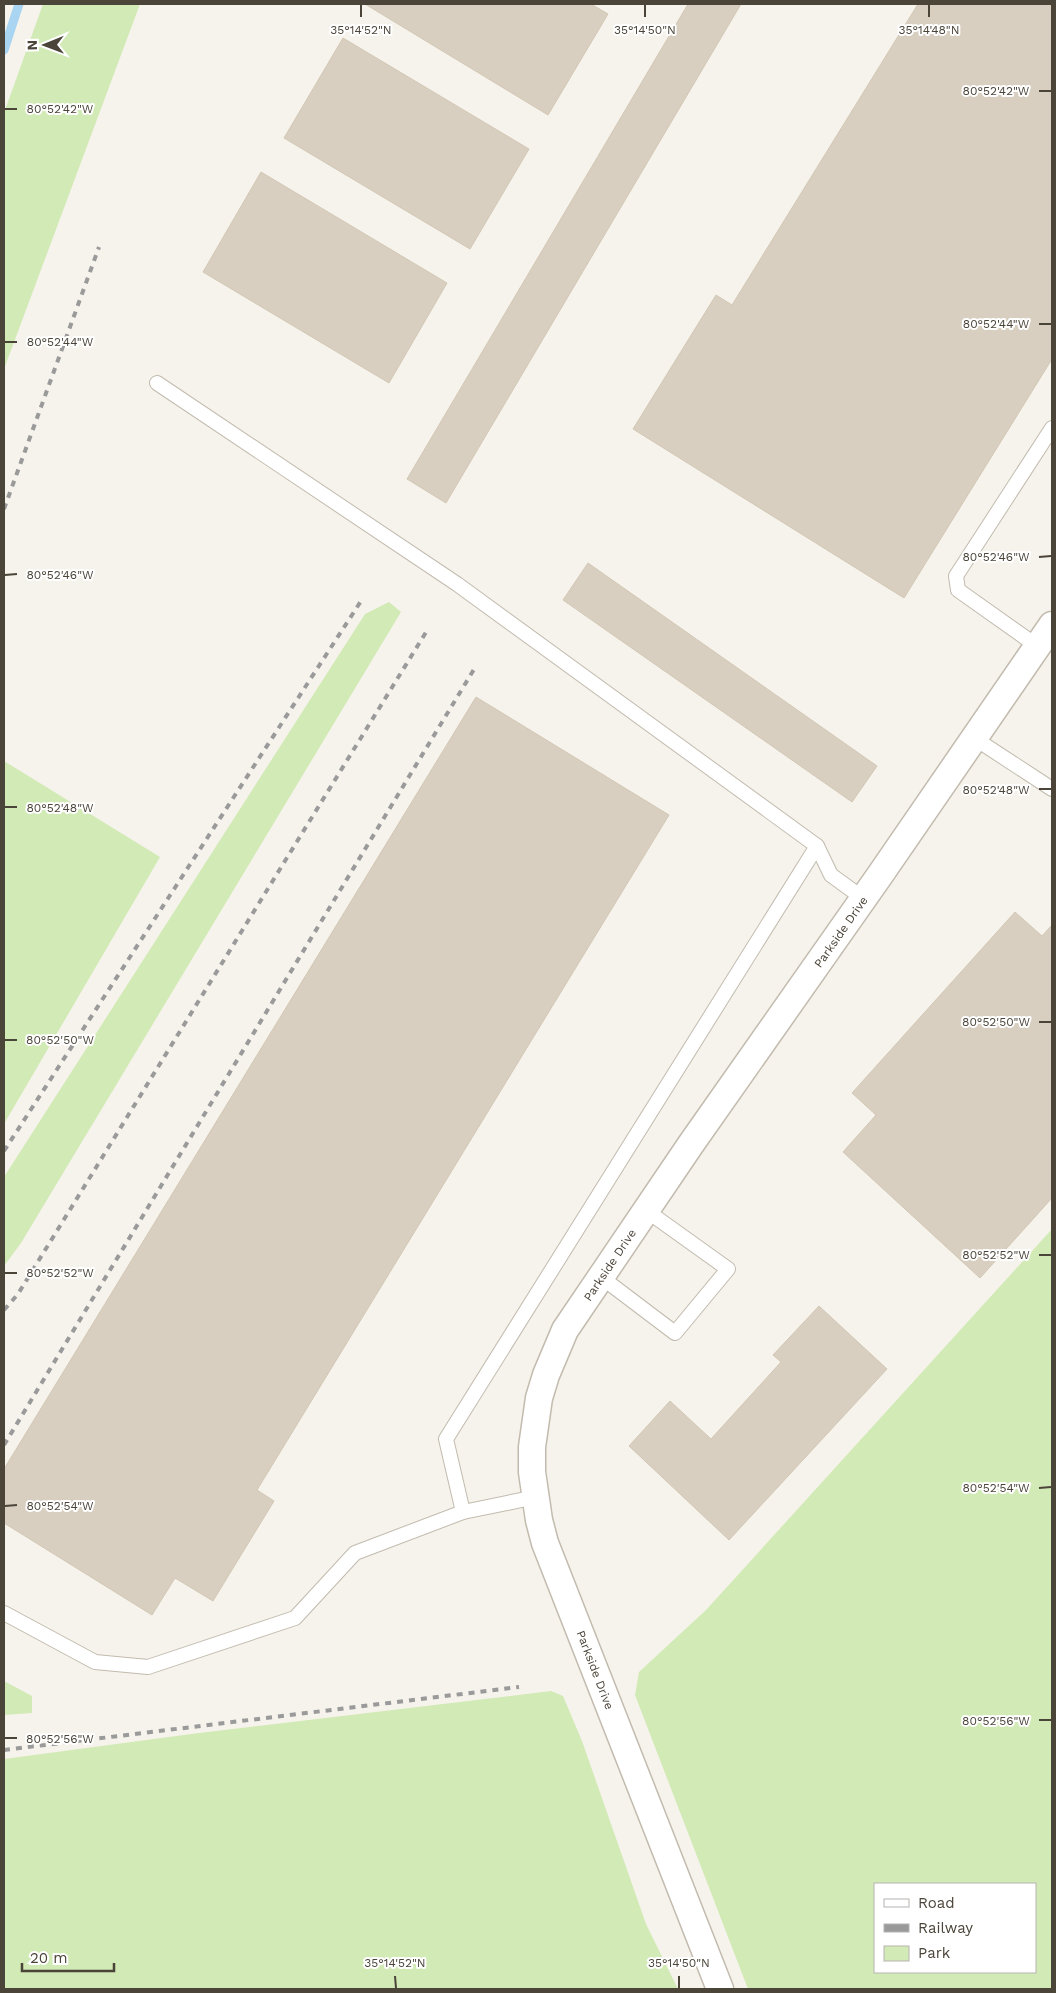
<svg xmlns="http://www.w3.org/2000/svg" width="1056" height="1993" font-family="'Work Sans',sans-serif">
<rect width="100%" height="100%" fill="#f6f3ec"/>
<g fill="#d2eab5" fill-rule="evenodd">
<polygon points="43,4 140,4 4,369 4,113"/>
<polygon points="389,602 401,612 21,1243 4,1266 4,1177 365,614"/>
<polygon points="4,761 160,857 4,1124"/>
<path d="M1052,1229v760h-304l-113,-294 4,-23 67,-62zM875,1884h160v88h-160z"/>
<polygon points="4,1681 32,1696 32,1713 4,1715"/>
<polygon points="551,1691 563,1696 582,1741 646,1924 678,1989 4,1989 4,1759 199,1733"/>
</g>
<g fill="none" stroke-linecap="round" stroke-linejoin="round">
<polyline stroke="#a9d4f2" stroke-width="9" points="4,50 19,4"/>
</g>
<g fill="#d8cfc1" stroke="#d3c7b4">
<polygon points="365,4 591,4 608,14 548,115"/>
<polygon points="688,4 741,4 446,503 407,479"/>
<polygon points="918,4 1052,4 1052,359 904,598 633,429 716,295 732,305"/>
<polygon points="343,38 529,149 470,249 284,138"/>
<polygon points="261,172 447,283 389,383 203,272"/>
<polygon points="588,563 877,766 852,802 563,600"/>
<polygon points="476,697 669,815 257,1490 274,1501 213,1601 175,1578 152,1615 4,1523 4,1469"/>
<polygon points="1015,912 1042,936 1052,925 1052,1198 980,1278 843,1152 876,1115 852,1093"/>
<polygon points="819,1306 887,1369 729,1540 629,1446 670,1401 711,1439 781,1362 773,1355"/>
</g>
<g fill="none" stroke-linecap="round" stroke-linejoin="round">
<defs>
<g id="service">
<polyline points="157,383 457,584 817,846 446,1439 463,1512"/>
<polyline points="1037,646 958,590 956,576 1052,428"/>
<polyline points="974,738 1052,789"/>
<polyline points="817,846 831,875 864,899"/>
<polyline points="601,1277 675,1333 728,1269 647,1211"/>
<polyline points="4,1613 95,1662 148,1667 295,1618 355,1553 463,1512 536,1497"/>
</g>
<polyline id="minor" points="720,1989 545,1543 539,1520 532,1472 532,1447 539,1398 546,1375 565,1330 691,1144 880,875 1052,625"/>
</defs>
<use href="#service" stroke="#c2bbae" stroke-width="16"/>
<use href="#minor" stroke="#c2bbae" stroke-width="29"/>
<use href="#service" stroke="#fff" stroke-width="14"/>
<use href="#minor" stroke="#fff" stroke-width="26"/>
<g stroke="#9a9a9a" stroke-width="4" stroke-dasharray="6 6" stroke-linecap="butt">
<polyline points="4,509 99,247"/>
<polyline points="4,1151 363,598"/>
<polyline points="4,1310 18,1294 428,629"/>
<polyline points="4,1445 476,666"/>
<polyline points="4,1750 519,1687"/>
</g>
</g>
<path fill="none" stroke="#4b4439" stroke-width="2" d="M361,5v12M645,5v12M929,5v12M1039,91h12M5,109h12M1039,324h12M5,342h12M1039,557l12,-1M5,575l12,-1M1039,789h12M5,807h12M1039,1022h12M5,1040h12M1039,1255h12M5,1273h12M1039,1488l12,-1M5,1506l12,-1M1039,1720h12M5,1738h12M395,1976l1,12M679,1976v12"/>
<g text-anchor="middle" stroke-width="4" stroke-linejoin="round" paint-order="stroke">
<g font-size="12" fill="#4b4439" stroke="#fff">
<text transform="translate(841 932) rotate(-55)" y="4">Parkside Drive</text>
<text transform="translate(610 1265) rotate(-56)" y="4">Parkside Drive</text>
<text transform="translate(595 1670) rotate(69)" y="4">Parkside Drive</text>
</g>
</g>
<g font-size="12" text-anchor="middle" fill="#4b4439" stroke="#fff" stroke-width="4" stroke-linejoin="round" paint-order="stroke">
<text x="361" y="34">35°14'52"N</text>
<text x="645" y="34">35°14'50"N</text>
<text x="929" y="34">35°14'48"N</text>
<text x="996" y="95">80°52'42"W</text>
<text x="60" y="113">80°52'42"W</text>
<text x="996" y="328">80°52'44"W</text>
<text x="60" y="346">80°52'44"W</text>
<text x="996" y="561">80°52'46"W</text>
<text x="60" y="579">80°52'46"W</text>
<text x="996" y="794">80°52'48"W</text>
<text x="60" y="812">80°52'48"W</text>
<text x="996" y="1026">80°52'50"W</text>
<text x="60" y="1044">80°52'50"W</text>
<text x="996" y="1259">80°52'52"W</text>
<text x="60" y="1277">80°52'52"W</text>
<text x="996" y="1492">80°52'54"W</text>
<text x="60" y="1510">80°52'54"W</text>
<text x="996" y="1725">80°52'56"W</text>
<text x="60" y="1743">80°52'56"W</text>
<text x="395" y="1967">35°14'52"N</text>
<text x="679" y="1967">35°14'50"N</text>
</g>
<rect width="1056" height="1993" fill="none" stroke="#4b4439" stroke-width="10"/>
<rect x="874" y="1883" width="162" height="90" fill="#ffffff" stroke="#b7b4b0"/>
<rect x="884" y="1899" width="25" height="8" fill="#ffffff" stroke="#b7b4b0"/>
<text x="918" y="1908" font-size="15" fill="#4b4439">Road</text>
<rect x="884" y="1924" width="25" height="8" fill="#9a9a9a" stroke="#b7b4b0"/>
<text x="918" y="1933" font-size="15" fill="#4b4439">Railway</text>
<rect x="884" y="1946" width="25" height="15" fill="#d2eab5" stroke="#b7b4b0"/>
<text x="918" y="1958" font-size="15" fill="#4b4439">Park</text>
<g transform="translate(45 45) rotate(269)" stroke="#ffffff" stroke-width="4" paint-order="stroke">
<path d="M0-4L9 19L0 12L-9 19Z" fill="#4b4439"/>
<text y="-8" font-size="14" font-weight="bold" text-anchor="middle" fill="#4b4439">N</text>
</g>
<path d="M22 1963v8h92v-8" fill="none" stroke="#4b4439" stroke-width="2.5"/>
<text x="30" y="1963" font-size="15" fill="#4b4439" stroke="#ffffff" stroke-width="4" paint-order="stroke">20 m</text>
</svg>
